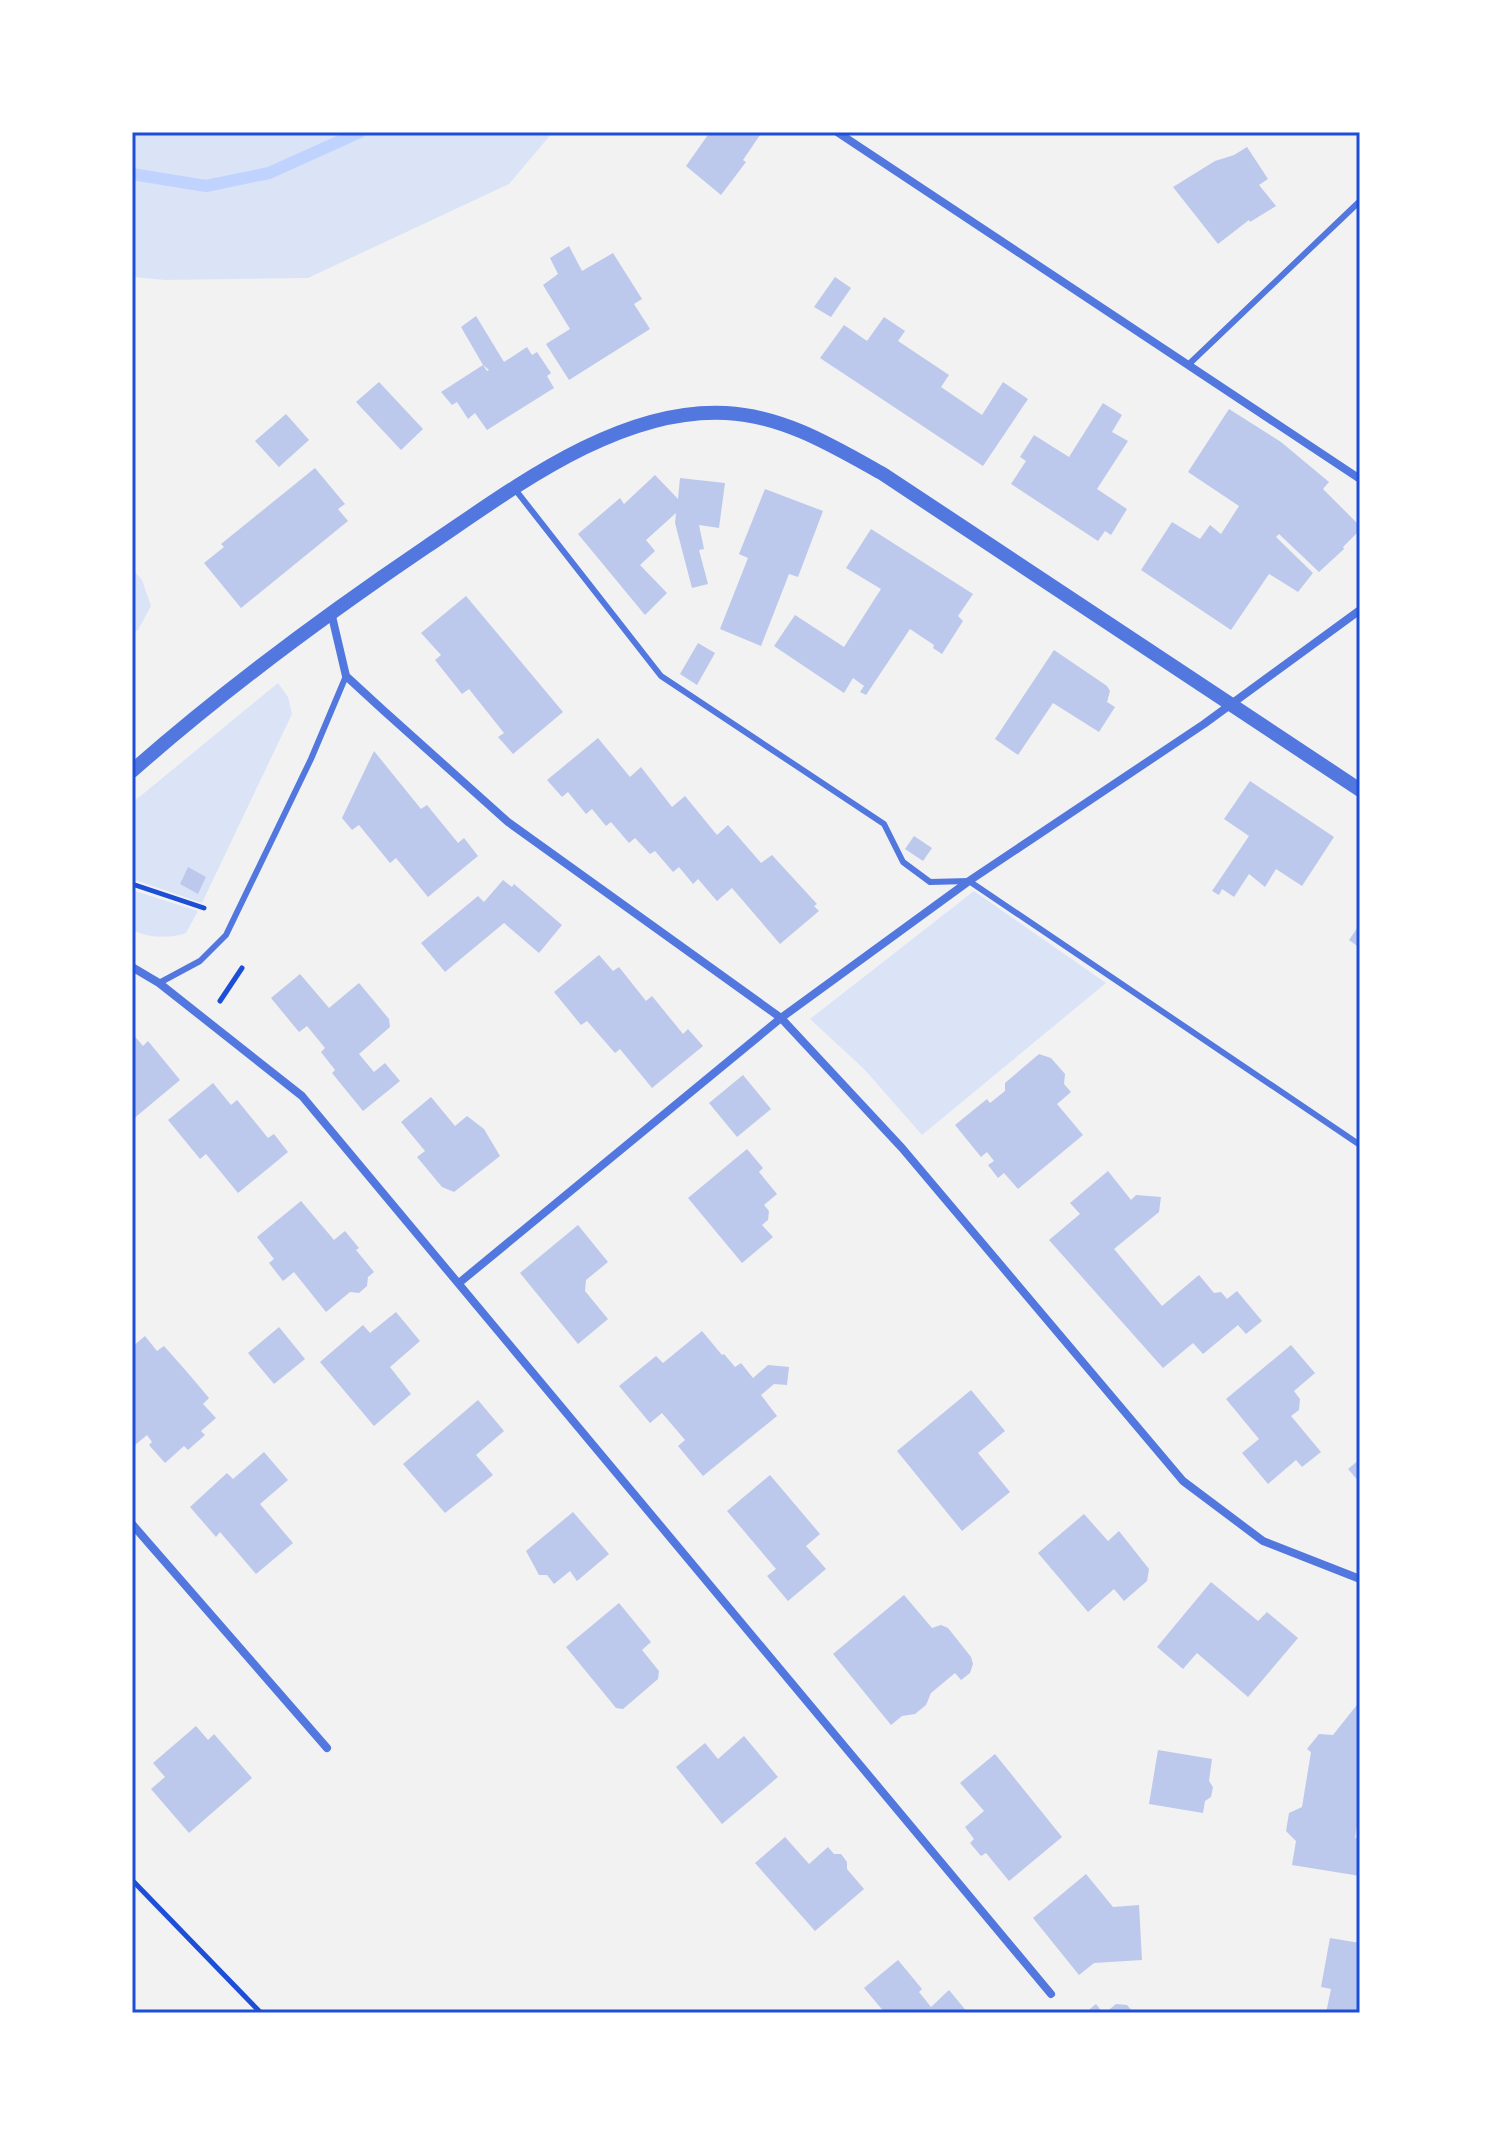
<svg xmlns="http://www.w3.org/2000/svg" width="1492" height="2145" font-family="Montserrat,sans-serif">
<rect width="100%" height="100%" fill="#f2f2f2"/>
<g fill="#dbe4f7">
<polygon points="132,132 553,132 509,184 308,278 165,280 132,277"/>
<polygon points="132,569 142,580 151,606 138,630 132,633"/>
<polygon points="278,683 288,697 292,714 202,903 132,879 132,803"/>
<path d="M132,890l66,21 -12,22c-18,6 -37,5 -54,-3z"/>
<polygon points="974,891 1106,983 922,1135 864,1069 810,1019"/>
</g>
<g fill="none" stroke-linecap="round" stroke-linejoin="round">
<polyline stroke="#bfd3fe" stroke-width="12" points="132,174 206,186 269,173 360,132"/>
</g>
<g fill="#bdc9ec">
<polygon points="710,132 762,132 743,160 746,162 721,195 686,166"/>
<polygon points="1247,147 1268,179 1259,185 1276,206 1250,222 1249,220 1218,244 1173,187 1215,161 1234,155"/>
<polygon points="569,246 582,271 613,253 642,299 634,304 650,329 569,380 546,344 570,329 543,285 558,274 550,258"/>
<polygon points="835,277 851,288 831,317 814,307"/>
<polygon points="476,316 504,362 527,347 532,355 537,352 551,373 547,376 554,388 487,430 475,413 468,419 457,402 452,405 441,392 483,365 487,371 489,370 483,365 461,327"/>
<polygon points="884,317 905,331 898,341 949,375 941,387 982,415 1003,382 1028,399 983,466 820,358 844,325 867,341"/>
<polygon points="379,382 423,429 401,450 356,402"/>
<polygon points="1103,403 1122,415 1112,432 1128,441 1097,489 1127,509 1111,535 1105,531 1098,541 1011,484 1026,461 1020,457 1034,435 1069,457"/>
<polygon points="1229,409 1281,442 1329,482 1323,489 1360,526 1360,530 1343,547 1344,549 1319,572 1279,534 1276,537 1313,573 1298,592 1269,574 1231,630 1141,570 1172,522 1200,539 1210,525 1221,534 1239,506 1188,472"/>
<polygon points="286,414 309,440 279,467 255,441"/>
<polygon points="315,468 345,504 338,509 348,521 241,608 204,563 224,547 221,544"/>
<polygon points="655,475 678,499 680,478 725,483 719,528 699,525 704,549 699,550 708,584 692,588 675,523 676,513 646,540 655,551 640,565 667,593 645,615 578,534 620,498 624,504"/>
<polygon points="765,489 823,511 798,577 789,574 761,646 720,629 748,558 739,554"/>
<polygon points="871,529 973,594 958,616 963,621 942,654 933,648 934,645 910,629 866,695 860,692 864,686 853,678 844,693 774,646 795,615 844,647 881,589 846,568"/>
<polygon points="466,596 563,712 513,754 498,737 504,733 469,689 462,694 435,660 441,655 421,633"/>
<polygon points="698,643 715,653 697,685 680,674"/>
<polygon points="1054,650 1107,686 1110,691 1107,702 1115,707 1099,732 1053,703 1018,755 995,739"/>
<polygon points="598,738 630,777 641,767 672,807 685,796 717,835 728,825 761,863 772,855 817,904 814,906 819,911 780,944 732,888 717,901 698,879 693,884 679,867 673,872 655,851 650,854 635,838 629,843 611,822 606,826 592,809 586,814 568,792 562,797 547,780"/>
<polygon points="374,751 421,809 427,805 458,843 464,838 478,856 428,897 396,858 390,863 359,825 352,830 342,818"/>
<polygon points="1250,781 1334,837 1302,886 1276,869 1265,887 1249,874 1234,897 1222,889 1219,895 1212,891 1249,836 1224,819"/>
<polygon points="914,836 932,848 923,861 905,849"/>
<polygon points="188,867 206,877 198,894 180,884"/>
<polygon points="503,880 512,887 514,884 562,925 539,953 504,923 445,972 421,943 478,896 484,902"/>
<polygon points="1360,924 1360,948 1349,940"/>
<polygon points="599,955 613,971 619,967 646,1001 652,996 683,1034 688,1029 703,1046 652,1088 620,1049 615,1053 587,1021 581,1025 554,992"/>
<polygon points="300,974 329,1008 359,983 389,1019 390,1027 359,1054 374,1072 385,1063 400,1081 363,1111 332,1073 335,1070 321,1052 325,1048 307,1026 299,1032 271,998"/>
<polygon points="132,1033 143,1046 148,1041 180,1080 132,1120"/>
<polygon points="1039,1054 1051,1058 1065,1074 1064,1084 1071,1092 1057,1104 1083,1135 1018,1189 1004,1173 998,1178 988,1165 994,1161 987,1152 981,1157 955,1125 987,1099 990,1103 1005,1091 1005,1083"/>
<polygon points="743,1075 771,1109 737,1137 709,1103"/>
<polygon points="213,1083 231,1105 237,1100 268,1138 274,1134 288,1152 238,1193 206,1154 200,1159 168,1120"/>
<polygon points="431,1097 455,1126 467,1116 484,1129 500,1156 454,1192 442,1187 417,1157 425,1151 401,1122"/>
<polygon points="747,1149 763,1168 759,1172 777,1194 764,1205 769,1211 768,1220 762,1225 773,1237 742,1263 688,1198"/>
<polygon points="1108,1171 1131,1200 1136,1195 1161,1197 1159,1212 1114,1249 1162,1306 1199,1275 1214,1293 1221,1292 1227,1299 1237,1291 1262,1321 1246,1334 1238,1325 1203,1354 1193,1343 1163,1368 1049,1240 1080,1214 1070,1203"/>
<polygon points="301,1201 334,1240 345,1231 359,1248 356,1250 374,1272 368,1277 367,1286 359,1293 350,1292 326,1312 294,1272 283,1281 269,1263 274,1259 257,1237"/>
<polygon points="578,1225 608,1262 586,1280 585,1291 608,1319 578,1344 520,1273"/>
<polygon points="396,1312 420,1341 390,1367 411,1394 374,1426 320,1362 363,1325 370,1333"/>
<polygon points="279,1327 305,1359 274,1384 248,1353"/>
<polygon points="702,1331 722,1355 724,1354 735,1367 741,1363 753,1378 768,1365 789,1367 787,1385 774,1384 761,1395 777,1416 703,1476 678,1446 685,1440 662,1413 650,1423 619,1386 656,1356 663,1363"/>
<polygon points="145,1336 157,1351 164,1346 187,1372 209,1398 203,1404 216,1418 201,1431 205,1435 188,1450 184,1446 165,1463 149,1445 152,1442 147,1435 135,1445 132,1441 132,1347"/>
<polygon points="1291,1345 1315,1373 1294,1391 1300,1399 1299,1410 1291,1416 1321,1452 1302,1467 1296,1460 1268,1484 1242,1453 1259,1439 1226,1399"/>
<polygon points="971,1390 1005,1431 978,1453 1010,1492 962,1531 897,1451"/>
<polygon points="478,1400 504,1431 476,1455 493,1475 445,1513 403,1464"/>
<polygon points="264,1452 288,1480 260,1504 293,1543 256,1574 220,1532 216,1537 190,1507 227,1473 233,1479"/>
<polygon points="1360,1459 1360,1483 1348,1469"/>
<polygon points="770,1475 820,1534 806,1546 826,1569 788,1601 767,1576 776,1569 727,1511"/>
<polygon points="573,1512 609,1554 577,1581 570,1571 554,1584 547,1575 539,1575 526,1551"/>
<polygon points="1084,1514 1108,1541 1119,1531 1149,1569 1147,1581 1124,1601 1114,1589 1088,1612 1038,1553"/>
<polygon points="1211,1582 1258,1621 1267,1612 1298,1638 1248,1697 1197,1653 1183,1669 1157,1647"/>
<polygon points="904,1595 932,1628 941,1625 948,1628 971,1657 973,1664 970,1673 961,1680 955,1673 931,1693 926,1705 915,1714 902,1716 891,1725 833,1654"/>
<polygon points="619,1603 651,1642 642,1650 659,1671 658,1679 623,1709 616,1708 566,1647"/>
<polygon points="1360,1701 1360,1805 1355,1838 1360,1839 1360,1876 1292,1865 1296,1841 1286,1831 1289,1813 1302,1807 1311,1752 1307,1749 1319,1734 1333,1735"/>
<polygon points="196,1726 208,1740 214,1734 252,1778 189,1833 151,1789 165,1777 153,1763"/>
<polygon points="744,1736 778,1777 722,1824 676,1767 705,1743 718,1759"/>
<polygon points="1158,1750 1212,1759 1209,1781 1213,1787 1211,1797 1205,1801 1203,1813 1149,1804"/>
<polygon points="995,1754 1062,1837 1009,1881 986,1853 981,1856 970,1843 974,1839 965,1827 984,1811 960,1783"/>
<polygon points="785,1837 809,1864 828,1847 834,1854 841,1854 847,1862 847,1869 864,1889 815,1931 755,1863"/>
<polygon points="1086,1874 1113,1907 1139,1905 1142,1960 1094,1963 1079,1975 1033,1918"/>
<polygon points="1330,1938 1360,1943 1360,2013 1326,2013 1331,1989 1321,1987"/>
<polygon points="898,1960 922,1989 919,1992 931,2007 949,1990 968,2013 885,2013 864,1988"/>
<polygon points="1096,2004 1103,2013 1085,2013"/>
<polygon points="1116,2004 1127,2005 1134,2013 1105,2013"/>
</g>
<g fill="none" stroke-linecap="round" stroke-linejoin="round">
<g stroke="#1d4ed8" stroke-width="5">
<polyline points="132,884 204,908"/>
<polyline points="220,1001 242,968"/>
<polyline points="132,1880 261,2013"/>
</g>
<g stroke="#5277de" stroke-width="6">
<polyline points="1188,365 1360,201"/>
<polyline points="514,488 661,676 884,824 903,862 930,882 969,881 1360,1145"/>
<polyline points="159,983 200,961 226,935 311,759 346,676"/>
</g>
<g stroke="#5277de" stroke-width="8">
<polyline points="837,132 1360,479"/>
<polyline points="331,612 346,676 383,710 508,822 781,1018 902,1148 1183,1481 1263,1541 1360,1579"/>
<polyline points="132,967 159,983 302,1096 1051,1994"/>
<polyline points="459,1283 781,1018 969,881 1204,724 1360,610"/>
<polyline points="132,1524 327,1748"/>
</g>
<path stroke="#5277de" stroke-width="14" d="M132,771c92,-81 192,-155 294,-224 85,-57 192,-140 300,-134 58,3 107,33 157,61l477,316"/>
</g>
<rect width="1492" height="2145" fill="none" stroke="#ffffff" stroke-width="268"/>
<rect x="134" y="134" width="1224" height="1877" fill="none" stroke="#1d4ed8" stroke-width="3"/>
</svg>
